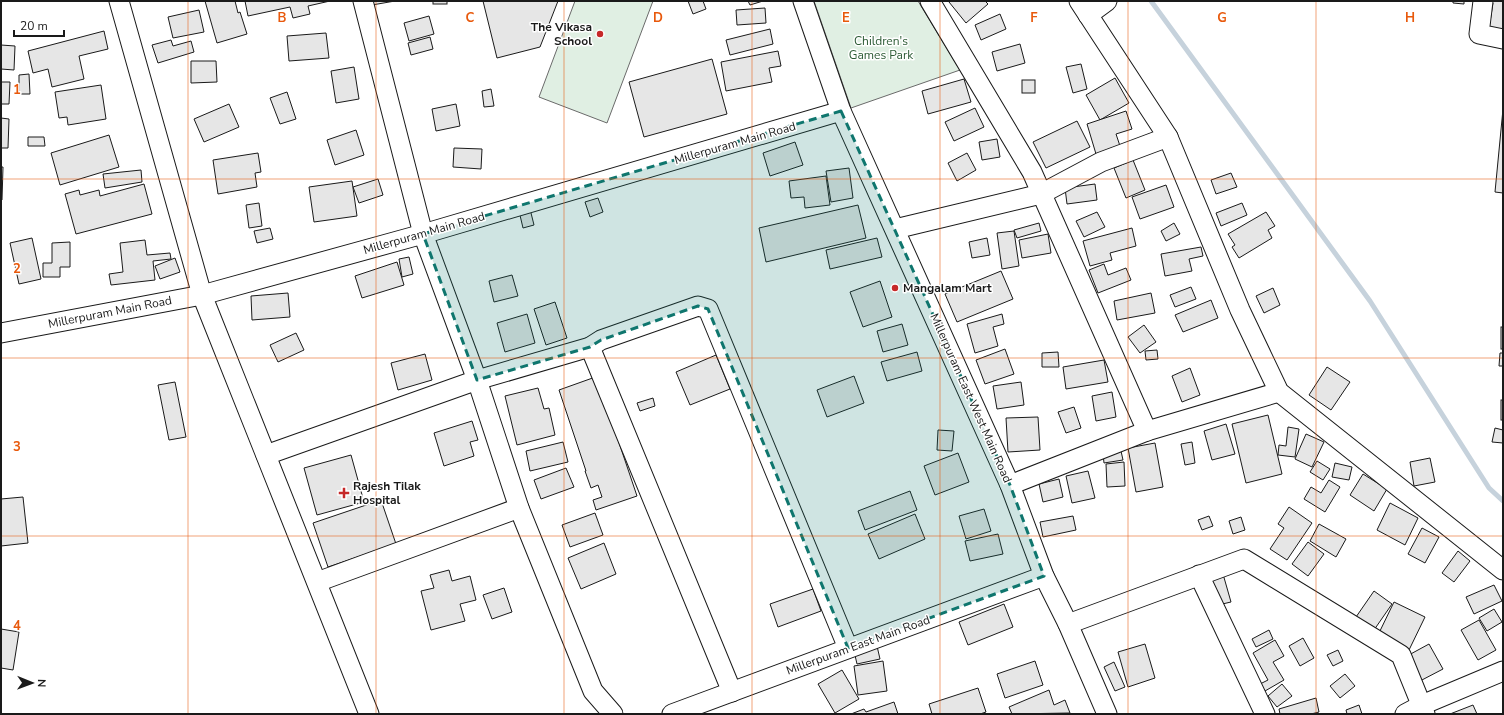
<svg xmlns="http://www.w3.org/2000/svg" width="1504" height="715" font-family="'Nunito Sans',sans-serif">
<rect width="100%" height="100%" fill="#fff"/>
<g fill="#e0efe3" stroke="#6a6a6a">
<polygon points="575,1 653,1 607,123 539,97"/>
<polygon points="814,1 918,1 960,70 851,108"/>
</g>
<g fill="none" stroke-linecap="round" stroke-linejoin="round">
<polyline stroke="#c6d2dc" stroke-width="5" points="1151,1 1370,301 1489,488 1503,501"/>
</g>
<g fill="#e6e6e6" stroke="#1a1a1a">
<polygon points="205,1 235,1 238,13 240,12 247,34 217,43"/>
<polygon points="245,1 330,1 308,6 310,14 293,18 290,7 248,16"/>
<polygon points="371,1 395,1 372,5"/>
<rect x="433" y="1" width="14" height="3"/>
<polygon points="483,1 558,1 540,47 497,58"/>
<polygon points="688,1 703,1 706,9 693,14"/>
<polygon points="748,1 763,1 750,5"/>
<polygon points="950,1 985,1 988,4 966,23 949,2"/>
<polygon points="1453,1 1464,1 1464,4 1453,3"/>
<polygon points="1490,1 1503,1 1503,30 1489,28 1493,3 1489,3"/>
<polygon points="765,8 766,23 737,25 736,10"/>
<polygon points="199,10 204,32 173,38 168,17"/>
<polygon points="1000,14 1006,29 981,40 975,25"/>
<polygon points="429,16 434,34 409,41 404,23"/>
<polygon points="770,29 773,44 730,55 726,40"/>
<polygon points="104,31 108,49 79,56 84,79 52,87 48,69 33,73 28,51"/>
<polygon points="326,33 329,58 289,61 287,36"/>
<polygon points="430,37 433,49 411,55 408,43"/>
<polygon points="171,40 173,46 191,41 194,52 158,63 152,45"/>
<polygon points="1020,44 1025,63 997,71 992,52"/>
<polygon points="1,45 15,46 14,70 1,69"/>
<polygon points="778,51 781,66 769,68 772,82 726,91 721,62"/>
<polygon points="712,59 727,114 644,137 629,82"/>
<polygon points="191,61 216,61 217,82 191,83"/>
<polygon points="1081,64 1087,89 1073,93 1066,67"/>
<polygon points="354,67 359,99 336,103 331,71"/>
<polygon points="29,74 30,94 19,94 19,75"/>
<polygon points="1115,78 1129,103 1100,120 1086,95"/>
<polygon points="964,79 971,102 928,114 922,91"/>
<rect x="1022" y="80" width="13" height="13"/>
<polygon points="1,82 10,82 9,104 1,104"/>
<polygon points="101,85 106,119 68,125 67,117 59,118 55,92"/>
<polygon points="491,89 494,106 484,107 482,91"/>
<polygon points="287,92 296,119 280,124 270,98"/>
<polygon points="229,104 239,127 204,142 194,119"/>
<polygon points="456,104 460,126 436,131 432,109"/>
<polygon points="975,108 984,127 954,141 945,122"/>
<polygon points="1503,109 1503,193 1495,192"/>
<polygon points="1126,111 1132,129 1116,134 1120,146 1096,154 1087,124"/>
<polygon points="1,118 9,119 8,148 1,148"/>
<polygon points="1077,121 1090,147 1046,168 1033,142"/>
<polygon points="356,130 364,155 335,165 327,140"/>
<polygon points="109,135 119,167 60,185 51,153"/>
<polygon points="28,137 44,137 45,146 28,146"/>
<polygon points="997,139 1000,157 982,160 979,142"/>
<polygon points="795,142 803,165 770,176 763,153"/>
<polygon points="454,148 482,149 481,169 453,167"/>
<polygon points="258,153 261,172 255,173 257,187 218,194 213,160"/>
<polygon points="967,153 976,170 957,181 948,163"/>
<polygon points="1133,160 1145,190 1126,198 1114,168"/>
<polygon points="1,167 3,167 2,200 1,200"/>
<polygon points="849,168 853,198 831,202 826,171"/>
<polygon points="141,170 142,182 105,188 103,174"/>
<polygon points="1231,173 1237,187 1216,194 1211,180"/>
<polygon points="826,176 830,205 805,208 804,197 791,198 789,181"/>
<polygon points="378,179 383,195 359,203 353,187"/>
<polygon points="352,181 357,216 314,222 309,187"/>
<polygon points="144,184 152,214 76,234 65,194 79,190 80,195 99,190 100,196"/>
<polygon points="1095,184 1097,200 1067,204 1065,188"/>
<polygon points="1166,185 1174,207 1140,219 1132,197"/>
<polygon points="598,198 603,212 590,217 585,202"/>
<polygon points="259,203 262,226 249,228 246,205"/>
<polygon points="1242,203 1247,215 1221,226 1216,213"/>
<polygon points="858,205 866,238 766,262 759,228"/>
<polygon points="530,209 534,225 523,228 519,211"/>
<polygon points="1097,212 1105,227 1084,237 1076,221"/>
<polygon points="1266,212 1275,226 1268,230 1272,238 1239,258 1232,247 1235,245 1228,234"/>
<polygon points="1039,223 1041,231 1017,238 1014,230"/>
<polygon points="1174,223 1180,234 1166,241 1161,231"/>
<polygon points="270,228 273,239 257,243 254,231"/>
<polygon points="1132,228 1136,246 1110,253 1112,260 1090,266 1083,241"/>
<polygon points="1014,231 1019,266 1002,269 997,233"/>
<polygon points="1048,234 1051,253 1022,258 1019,240"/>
<polygon points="32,238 41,279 19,284 10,243"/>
<polygon points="877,238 882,257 830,269 826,250"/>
<polygon points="987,238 990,255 972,258 969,242"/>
<polygon points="145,240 147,255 170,253 171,259 153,261 155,280 111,285 109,274 123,272 120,243"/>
<polygon points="70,242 70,267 60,267 60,277 43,277 43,263 52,263 52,243"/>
<polygon points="1201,247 1203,256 1189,259 1192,271 1165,276 1161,254"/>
<polygon points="409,257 413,274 402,277 399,259"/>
<polygon points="175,258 180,272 160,279 155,266"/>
<polygon points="397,262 404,285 362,298 355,276"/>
<polygon points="1104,264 1108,275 1126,268 1131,280 1098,293 1089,270"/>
<polygon points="1001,271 1013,299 957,322 945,294"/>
<polygon points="512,275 518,296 494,302 489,281"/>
<polygon points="880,281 892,317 863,327 850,292"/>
<polygon points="1191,287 1196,299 1175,307 1170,295"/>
<polygon points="1273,288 1280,305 1264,313 1256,296"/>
<polygon points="288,293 290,317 252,320 251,296"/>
<polygon points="1151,293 1155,313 1117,320 1114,301"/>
<polygon points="1211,300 1218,318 1183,332 1175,315"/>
<polygon points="555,302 567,338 546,345 534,309"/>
<polygon points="527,314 535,343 505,352 497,323"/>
<polygon points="1002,314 1004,324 993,327 998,346 975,353 967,324"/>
<polygon points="902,324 908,345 883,352 877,331"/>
<polygon points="1144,325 1156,342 1140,353 1128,337"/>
<rect x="1501" y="327" width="2" height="22"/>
<polygon points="296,333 304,350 278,362 270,345"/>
<polygon points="1005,349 1014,374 985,384 976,360"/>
<polygon points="1157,350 1158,359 1146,360 1145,351"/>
<polygon points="917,352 922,371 887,381 881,362"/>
<polygon points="1058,352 1059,367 1042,367 1042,353"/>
<polygon points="1500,353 1503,353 1503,366 1499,366"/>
<polygon points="425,354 432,380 398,390 391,363"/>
<polygon points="716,355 730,389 690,405 676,372"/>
<polygon points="1104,360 1108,382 1066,389 1063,367"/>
<polygon points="1327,367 1350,382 1331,410 1309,395"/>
<polygon points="1190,368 1200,395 1182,402 1172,376"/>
<polygon points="601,375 611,419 637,496 596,510 593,500 602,497 598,485 591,488 585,471 586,471 559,390"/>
<polygon points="854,376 864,403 827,417 817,390"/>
<polygon points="175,382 186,437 169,440 158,385"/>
<polygon points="1021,382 1024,405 997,409 993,386"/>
<polygon points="538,388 544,409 549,408 555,435 517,445 505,396"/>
<polygon points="1112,392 1116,417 1096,421 1092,396"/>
<polygon points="653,398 655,406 640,411 637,403"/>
<rect x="1501" y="400" width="2" height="20"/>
<polygon points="1074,407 1081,428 1066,433 1058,412"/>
<polygon points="1268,415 1282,474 1246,483 1232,424"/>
<polygon points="1038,417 1040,450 1008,452 1006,418"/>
<polygon points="472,421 478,440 470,442 474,456 444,466 434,433"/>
<polygon points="1226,424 1235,454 1212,460 1204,431"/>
<polygon points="1288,427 1299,429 1295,457 1278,455 1279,445 1286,446"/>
<polygon points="1495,428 1503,430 1503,443 1492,442"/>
<polygon points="938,430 954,431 952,451 937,450"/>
<polygon points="1306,434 1324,442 1312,467 1295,459"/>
<polygon points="563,442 568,462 530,471 526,451"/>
<polygon points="1192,442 1195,463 1185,465 1181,444"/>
<polygon points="1155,443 1163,487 1136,492 1128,448"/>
<polygon points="1121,451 1123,460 1104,463 1103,454"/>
<polygon points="958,453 969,482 935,495 924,466"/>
<polygon points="351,455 364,502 317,515 304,468"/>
<polygon points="1430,458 1435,482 1414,486 1410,462"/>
<polygon points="1317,461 1330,469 1323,480 1310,472"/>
<polygon points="1124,462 1125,486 1107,487 1106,464"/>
<polygon points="1335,463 1352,467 1349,480 1332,477"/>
<polygon points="566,468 574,487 541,499 534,480"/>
<polygon points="1088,471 1095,498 1072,503 1066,476"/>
<polygon points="1363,474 1387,489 1374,511 1350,495"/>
<polygon points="1059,479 1063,497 1043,502 1039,484"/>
<polygon points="1329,480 1340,487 1325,512 1304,499 1311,487 1321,493"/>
<polygon points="910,491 917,510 865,530 858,511"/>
<polygon points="23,497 28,543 1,546 1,499"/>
<polygon points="381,500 396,544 328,567 313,523"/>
<polygon points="1390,503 1418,518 1405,545 1377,530"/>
<polygon points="1289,507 1312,523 1287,560 1270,549 1284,528 1278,524"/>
<polygon points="984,509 991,531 966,539 959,516"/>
<polygon points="595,513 603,535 570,547 562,525"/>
<polygon points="915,514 925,539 879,559 868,534"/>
<polygon points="1073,516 1076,530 1043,537 1040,522"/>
<polygon points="1209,516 1213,526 1202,530 1198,520"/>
<polygon points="1241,517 1245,530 1233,534 1229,521"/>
<polygon points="1319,524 1346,539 1336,557 1310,541"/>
<polygon points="1422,528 1439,537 1425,563 1408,554"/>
<polygon points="998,534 1003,554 970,561 965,541"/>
<polygon points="1308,542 1324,554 1308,576 1292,564"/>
<polygon points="604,543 616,574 581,589 568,558"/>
<polygon points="1458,551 1470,561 1454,582 1442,573"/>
<polygon points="449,570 452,581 470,576 476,600 460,604 465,621 431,630 421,591 434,588 430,575"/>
<polygon points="1223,574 1231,602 1218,605 1210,578"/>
<polygon points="1494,585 1502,601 1474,614 1466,597"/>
<polygon points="504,588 512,612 492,619 483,595"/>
<polygon points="813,589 821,611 778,627 770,604"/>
<polygon points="1374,591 1392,604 1374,630 1356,617"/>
<polygon points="1394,602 1425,617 1409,650 1378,635"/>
<polygon points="1004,604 1013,627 968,645 959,622"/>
<polygon points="1494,609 1502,622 1487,631 1479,618"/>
<polygon points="1479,620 1496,650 1478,660 1461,630"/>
<polygon points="1,629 19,632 13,670 1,668"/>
<polygon points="1269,630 1273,639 1256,647 1252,639"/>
<polygon points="1303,638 1314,658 1300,666 1289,646"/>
<polygon points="1275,640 1284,656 1273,662 1284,680 1265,691 1260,684 1268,680 1253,653"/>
<polygon points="1145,644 1155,678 1128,687 1118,652"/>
<polygon points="1429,644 1443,669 1420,681 1407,656"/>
<polygon points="877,646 880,659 857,664 854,651"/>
<polygon points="1338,650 1343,661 1333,666 1327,655"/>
<polygon points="883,661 887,691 858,695 854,666"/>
<polygon points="1035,661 1043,685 1005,698 997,674"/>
<polygon points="1114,662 1125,687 1115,691 1104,667"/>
<polygon points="842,670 859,699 835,713 818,684"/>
<polygon points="1345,674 1355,686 1340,698 1330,686"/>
<polygon points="1282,684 1292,696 1277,707 1268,696"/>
<polygon points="978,688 986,712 980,714 932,714 929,704"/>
<polygon points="1049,690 1054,705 1065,700 1070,713 1012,714 1009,707"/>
<polygon points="1316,698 1319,712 1311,714 1280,714 1279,709"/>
<polygon points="894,702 898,714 851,714 864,709 866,712"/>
<polygon points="1359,705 1362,714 1347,714 1346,710"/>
<polygon points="1473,705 1477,714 1450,714"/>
</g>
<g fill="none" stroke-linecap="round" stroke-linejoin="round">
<defs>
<g id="minor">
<polyline points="119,1 202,295 369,714"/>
<polyline points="363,1 423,234 477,380 519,508 593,691 613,714"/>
<polyline points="803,1 841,111 1010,485 1044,576 1068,624 1107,714"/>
<polyline points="930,1 1032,172 1147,431"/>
<polyline points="1079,1 1168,137 1240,310 1279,392 1503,570"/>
<polyline points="1483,1 1479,34 1503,39"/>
<polyline points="1088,15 1107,1"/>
<polyline points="895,229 1041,194 1101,162 1168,137"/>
<polyline points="1,333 202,295 423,234 841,111"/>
<polyline points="590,347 732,692"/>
<polyline points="266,455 477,380 590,347 601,340 698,306 708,309 848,648"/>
<polyline points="1010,485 1147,431 1279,392"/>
<polyline points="1199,575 1265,714"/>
<polyline points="317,582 519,508"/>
<polyline points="1068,624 1244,559 1401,655 1425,714"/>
<polyline points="672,714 1044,576"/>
<polyline points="1405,714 1422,705 1503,671"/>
</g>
</defs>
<use href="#minor" stroke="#1a1a1a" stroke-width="21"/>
<use href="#minor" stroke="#fff" stroke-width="19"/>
</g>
<path fill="#0f766e" fill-opacity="0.2" stroke="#0f766e" stroke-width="3" stroke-dasharray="8 5" stroke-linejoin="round" d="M841,111l169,374 34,91 -196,72 -140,-339 -10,-3 -97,34 -11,7 -113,33 -54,-146z"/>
<path fill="none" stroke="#e8590c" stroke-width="1" stroke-opacity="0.55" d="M188,1v713M376,1v713M564,1v713M752,1v713M940,1v713M1128,1v713M1316,1v713M1,179h1502M1,358h1502M1,536h1502"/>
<g fill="#c62828" stroke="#fff" stroke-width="1.5">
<circle cx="600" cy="34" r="4"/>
<circle cx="895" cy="288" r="4"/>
<path d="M342 487h4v4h4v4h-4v4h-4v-4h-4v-4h4z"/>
</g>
<g text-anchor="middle" stroke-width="3" stroke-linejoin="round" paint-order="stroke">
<g font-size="12" font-weight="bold" fill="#1a1a1a" stroke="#fff" text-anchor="start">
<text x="592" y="31" text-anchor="end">The Vikasa<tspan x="592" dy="14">School</tspan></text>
<text x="903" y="292">Mangalam Mart</text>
<text x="353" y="490">Rajesh Tilak<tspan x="353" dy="14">Hospital</tspan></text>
</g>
<g font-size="12" fill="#2b5a34" stroke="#fff">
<text x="881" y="45">Children's<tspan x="881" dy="14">Games Park</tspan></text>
</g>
<g font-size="12" fill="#1a1a1a" stroke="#fff">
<text transform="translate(735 143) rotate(-16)" y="4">Millerpuram Main Road</text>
<text transform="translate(424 233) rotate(-16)" y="4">Millerpuram Main Road</text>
<text transform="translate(110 312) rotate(-11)" y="4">Millerpuram Main Road</text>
<text transform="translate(971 398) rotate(66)" y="4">Millerpuram East West Main Road</text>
<text transform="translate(858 645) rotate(-20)" y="4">Millerpuram East Main Road</text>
</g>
</g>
<g font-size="13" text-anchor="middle" font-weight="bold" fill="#e8590c" stroke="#fff" stroke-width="3" stroke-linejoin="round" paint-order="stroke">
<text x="282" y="22">B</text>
<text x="470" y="22">C</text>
<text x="658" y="22">D</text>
<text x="846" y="22">E</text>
<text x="1034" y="22">F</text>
<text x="1222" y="22">G</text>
<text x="1410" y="22">H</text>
<text x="17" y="94">1</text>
<text x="17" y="273">2</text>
<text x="17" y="451">3</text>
<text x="17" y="630">4</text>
</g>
<rect width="1504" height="715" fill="none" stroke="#1a1a1a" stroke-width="4"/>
<g transform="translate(32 683) rotate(91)" stroke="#ffffff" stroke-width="3" paint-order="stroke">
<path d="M0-3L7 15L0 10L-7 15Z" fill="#1a1a1a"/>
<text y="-6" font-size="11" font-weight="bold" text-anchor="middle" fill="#1a1a1a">N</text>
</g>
<path d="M14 30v6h50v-6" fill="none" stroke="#1a1a1a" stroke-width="2"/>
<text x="20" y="30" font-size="12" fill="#1a1a1a" stroke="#ffffff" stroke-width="3" paint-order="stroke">20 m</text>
</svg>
